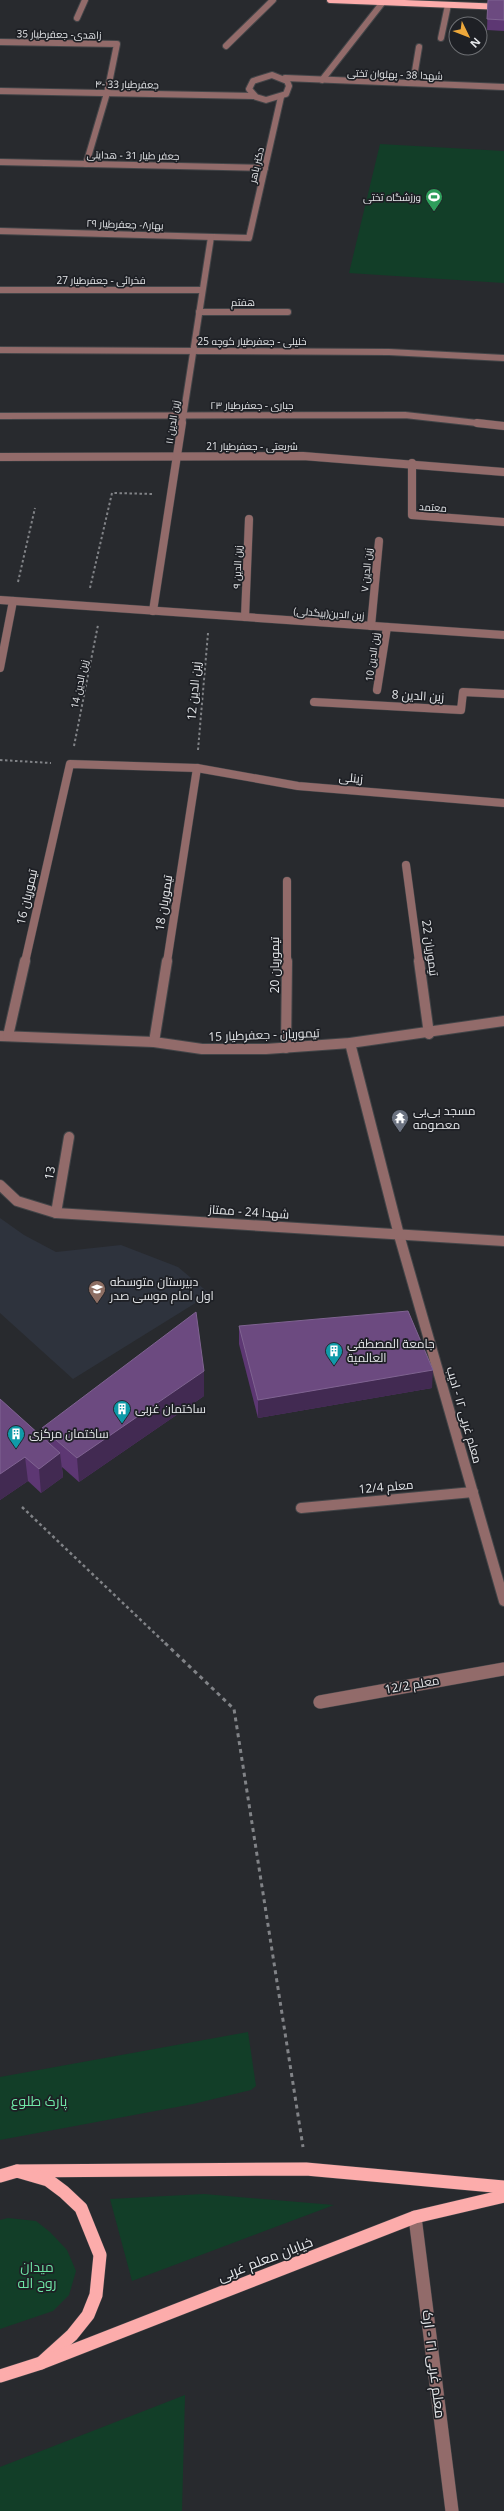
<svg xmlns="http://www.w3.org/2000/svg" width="504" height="2511" font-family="'Open Sans',Cairo,sans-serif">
<rect width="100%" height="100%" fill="#282a2e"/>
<polygon fill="#2e333d" points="0,1218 24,1235 56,1252 121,1245 178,1267 210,1294 73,1379 0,1313"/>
<g fill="#123e28">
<polygon points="380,144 504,151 504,283 349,273"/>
<polygon points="248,2032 256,2086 251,2090 193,2104 0,2140 0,2077"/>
<polygon points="204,2194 334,2205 132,2281 110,2199"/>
<polygon points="8,2218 36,2221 50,2232 67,2250 76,2271 69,2295 53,2311 0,2329 0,2220"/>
<polygon points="185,2395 182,2511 0,2511 0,2467"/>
</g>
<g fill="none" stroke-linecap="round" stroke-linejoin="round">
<defs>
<g id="minor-far3">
<polyline points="77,18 85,0"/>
<polyline points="441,38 448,5"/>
<polyline points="0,42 117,44 107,93 86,164"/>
<polyline points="226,46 273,0"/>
<polygon points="272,75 287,81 289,86 286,94 266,100 256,97 249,89 253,81"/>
<polyline points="285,78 504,87"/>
<polyline points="322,80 383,2"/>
<polyline points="413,83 419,47"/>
<polyline points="0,91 254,96"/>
<polyline points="0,162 265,168"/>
<polyline points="0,231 249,238 281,97"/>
<polyline points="0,290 202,290"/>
<polyline points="199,312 288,312"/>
<polyline points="0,350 389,352 504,358"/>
<polyline points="0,416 405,415 486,424"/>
<polyline points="182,424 211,237"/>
</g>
<g id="minor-far2">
<polyline points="477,423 504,426"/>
<polyline points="0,457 303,456 504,472"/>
<polyline points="412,463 412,515 504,522"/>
<polyline points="0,600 504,635"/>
<polyline points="153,611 182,423"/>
<polyline points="245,617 249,519"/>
<polyline points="371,626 379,541"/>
<polyline points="0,668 13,601"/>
<polyline points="377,690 387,627"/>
<polyline points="314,702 461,710 463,692 504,694"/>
<polyline points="406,865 419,962"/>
<polyline points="25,962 70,764 197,768 298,786 504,803"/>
<polyline points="167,962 197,768"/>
<polyline points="287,962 287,881"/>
</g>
<g id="minor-far1">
<polyline points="419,961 429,1034"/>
<polyline points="0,1036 154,1042 202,1049 266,1049 350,1043 504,1021"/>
<polyline points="8,1036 25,961"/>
<polyline points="154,1042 167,961"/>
<polyline points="350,1043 399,1235 504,1601"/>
<polyline points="286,1048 287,961"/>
<polyline points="0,1185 17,1201 56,1213 504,1241"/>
<polyline points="56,1213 69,1137"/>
<polyline points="301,1508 473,1492"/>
</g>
<g id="minor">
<polyline points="320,1702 504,1669"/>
<polyline points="415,2217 452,2511"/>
</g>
<polyline id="major-far1" points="330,0 504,7"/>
<g id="major">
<polyline points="17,2171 306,2169 504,2187"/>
<polyline points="0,2176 17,2171 48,2180 64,2192 81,2208 100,2255 96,2295 88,2315 72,2335 41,2363 0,2376"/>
<polyline points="41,2363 415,2217 504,2196"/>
</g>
</defs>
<use href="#minor-far3" stroke="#434548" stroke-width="8"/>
<use href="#minor-far2" stroke="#434548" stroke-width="9"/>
<use href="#minor-far1" stroke="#434548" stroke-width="12"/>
<use href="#minor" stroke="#434548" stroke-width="14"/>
<use href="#major-far1" stroke="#434548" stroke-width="8"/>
<use href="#major" stroke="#434548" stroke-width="14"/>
<g stroke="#818387" stroke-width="2" stroke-dasharray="2.5 2.5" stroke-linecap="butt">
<polyline points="18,582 35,508"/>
<polyline points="90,588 112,493 152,494"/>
<polyline points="74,746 98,625"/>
<polyline points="198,750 208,633"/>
<polyline points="0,760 51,763"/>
</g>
<polyline stroke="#818387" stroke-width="2.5" stroke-dasharray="3 3" stroke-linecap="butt" points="22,1507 166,1644"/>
<polyline stroke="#818387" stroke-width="3" stroke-dasharray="4 4" stroke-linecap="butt" points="165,1643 234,1709 303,2147"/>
<use href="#minor-far3" stroke="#926b6a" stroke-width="6"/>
<use href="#minor-far2" stroke="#926b6a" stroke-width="8"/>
<use href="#minor-far1" stroke="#926b6a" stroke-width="10"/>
<use href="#minor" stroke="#926b6a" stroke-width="13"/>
<use href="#major-far1" stroke="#fcacab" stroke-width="6"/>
<use href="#major" stroke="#fcacab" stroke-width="13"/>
</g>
<g fill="#5d3773">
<polygon points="488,0 504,0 504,31 487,30"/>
<polygon points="239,1326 432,1388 258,1418 239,1344"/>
<polygon points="204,1396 79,1482 62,1467 63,1477 41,1493 28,1481 0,1500 0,1399 43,1438 42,1428"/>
</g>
<g fill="#422a52">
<polygon points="433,1370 432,1388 258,1418 258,1400"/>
<polygon points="204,1371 204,1396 79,1482 77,1458"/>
<polygon points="60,1453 63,1477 41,1493 39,1469"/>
<polygon points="25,1457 28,1481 0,1500 0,1474"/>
</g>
<g fill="#6c4a80" stroke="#7f6391">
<polygon points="488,0 504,0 504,20 487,19"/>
<polygon points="408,1311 433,1370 258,1400 239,1326"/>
<polygon points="196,1312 204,1371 77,1458 42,1428"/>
<polygon points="0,1399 60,1453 39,1469 25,1457 0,1474"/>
</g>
<defs>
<symbol id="stadium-pin" viewBox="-11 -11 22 30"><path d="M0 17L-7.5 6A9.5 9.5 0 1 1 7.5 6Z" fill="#2e9e5b" stroke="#1e2025"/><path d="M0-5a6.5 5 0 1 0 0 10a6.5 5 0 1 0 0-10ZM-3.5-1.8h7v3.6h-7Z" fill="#fff"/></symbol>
<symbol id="temple-pin" viewBox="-11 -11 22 30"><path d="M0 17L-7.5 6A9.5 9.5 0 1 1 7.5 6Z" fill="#6b7280" stroke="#1e2025"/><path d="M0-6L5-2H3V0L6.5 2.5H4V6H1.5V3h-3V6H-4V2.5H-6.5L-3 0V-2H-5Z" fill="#fff"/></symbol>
<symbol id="school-pin" viewBox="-11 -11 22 30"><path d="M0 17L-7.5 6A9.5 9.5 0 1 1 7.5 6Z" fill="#8d6e63" stroke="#1e2025"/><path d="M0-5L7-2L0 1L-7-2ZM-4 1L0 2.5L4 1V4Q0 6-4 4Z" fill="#fff"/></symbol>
<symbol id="building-pin" viewBox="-11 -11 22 30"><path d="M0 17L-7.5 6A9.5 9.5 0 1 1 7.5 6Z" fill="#0f9aa8" stroke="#1e2025"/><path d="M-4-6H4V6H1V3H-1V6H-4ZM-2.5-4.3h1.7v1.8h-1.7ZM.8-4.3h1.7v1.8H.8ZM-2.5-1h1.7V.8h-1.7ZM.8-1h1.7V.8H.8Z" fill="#fff"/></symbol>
</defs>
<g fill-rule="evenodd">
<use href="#stadium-pin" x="424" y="187" width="20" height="27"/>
<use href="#temple-pin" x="390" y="1108" width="20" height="27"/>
<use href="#school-pin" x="87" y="1279" width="20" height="27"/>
<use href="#building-pin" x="324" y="1341" width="20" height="27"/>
<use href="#building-pin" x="112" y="1399" width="20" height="27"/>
<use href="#building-pin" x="6" y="1424" width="20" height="27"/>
</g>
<g text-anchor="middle" stroke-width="3.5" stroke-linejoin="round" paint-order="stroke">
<g font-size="10" fill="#e6e8eb" stroke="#1e2025">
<text transform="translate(59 34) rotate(1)" y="4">زاهدی- جعفرطیار 35</text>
<text transform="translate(395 74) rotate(2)" y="4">شهدا 38 - پهلوان تختی</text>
<text transform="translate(127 84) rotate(1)" y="4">۴- جعفرطیار 33</text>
<text transform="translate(133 155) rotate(1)" y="4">جعفر طیار 31 - هدایتی</text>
<text transform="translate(256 165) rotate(-77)" y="4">دکتر باهر</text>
<text transform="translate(125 224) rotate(2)" y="4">بهار۸- جعفرطیار ۲۹</text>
<text x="101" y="284">فخرائی - جعفرطیار 27</text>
<text x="243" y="306">هفتم</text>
<text x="252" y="345">خلیلی - جعفرطیار کوچه 25</text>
<text x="252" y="409">جباری - جعفرطیار ۲۳</text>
<text transform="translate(172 422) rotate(-81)" y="4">زین الدین ۱۱</text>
<text x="252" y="450">شریعتی - جعفرطیار 21</text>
<text transform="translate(433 507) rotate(4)" y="4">معتمد</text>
<text transform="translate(237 567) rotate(-88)" y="4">زین الدین ۹</text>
<text transform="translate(366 570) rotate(-85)" y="4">زین الدین ۷</text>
<text transform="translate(329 613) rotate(4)" y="4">زین الدین(بیگدلی)</text>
<text transform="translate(372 657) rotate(-82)" y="4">زین الدین 10</text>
<text transform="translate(79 684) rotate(-78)" y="4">زین الدین 14</text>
</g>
<g font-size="10" fill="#e6e8eb" stroke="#1e2025" text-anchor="end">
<text x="421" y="201">ورزشگاه تختی</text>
</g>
<g font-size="12" fill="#e6e8eb" stroke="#1e2025">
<text transform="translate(194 691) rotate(-85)" y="4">زین الدین 12</text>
<text transform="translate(418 696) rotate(3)" y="4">زین الدین 8</text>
<text transform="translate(351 778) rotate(5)" y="4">زینلی</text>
<text transform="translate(27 897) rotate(-77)" y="4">تیموریان 16</text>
<text transform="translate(164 903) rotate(-81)" y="4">تیموریان 18</text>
<text transform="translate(430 948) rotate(82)" y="4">تیموریان 22</text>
<text transform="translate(275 965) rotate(-90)" y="4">تیموریان 20</text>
<text transform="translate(264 1035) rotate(-2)" y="4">تیموریان - جعفرطیار 15</text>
<text transform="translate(50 1173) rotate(-80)" y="4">13</text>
<text transform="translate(249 1212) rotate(4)" y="4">شهدا 24 - ممتاز</text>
<text transform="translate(464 1415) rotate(74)" y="4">معلم غربی ۱۲ - ادیب</text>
<text transform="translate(386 1487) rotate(-5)" y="4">معلم 12/4</text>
<text transform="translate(412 1685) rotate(-10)" y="4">معلم 12/2</text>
</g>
<g font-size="12" fill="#e6e8eb" stroke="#1e2025" text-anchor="start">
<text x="413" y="1115">مسجد بی‌بی<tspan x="413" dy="14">معصومه</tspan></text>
<text x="110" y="1286">دبیرستان متوسطه<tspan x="110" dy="14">اول امام موسی صدر</tspan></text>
<text x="347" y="1348">جامعة المصطفی<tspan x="347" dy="14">العالمیة</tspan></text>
<text x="135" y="1413">ساختمان غربی</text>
<text x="29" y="1438">ساختمان مرکزی</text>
</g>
<g font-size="14" fill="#6ee6a6" stroke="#1e2025">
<text x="39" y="2106">پارک طلوع</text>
<text x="37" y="2272">میدان<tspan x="37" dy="16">روح اله</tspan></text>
</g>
<g font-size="14" fill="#e6e8eb" stroke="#1e2025">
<text transform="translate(265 2259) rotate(-21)" y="5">خیابان معلم غربی</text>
<text transform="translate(434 2364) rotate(83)" y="5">معلم غربی ۲۱ - ارک</text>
</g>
</g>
<g transform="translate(468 36) rotate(133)"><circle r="19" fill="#1e2025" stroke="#6e7074"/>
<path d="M0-3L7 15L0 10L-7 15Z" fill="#eda83b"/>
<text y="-6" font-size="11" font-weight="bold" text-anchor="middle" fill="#e6e8eb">N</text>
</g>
</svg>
